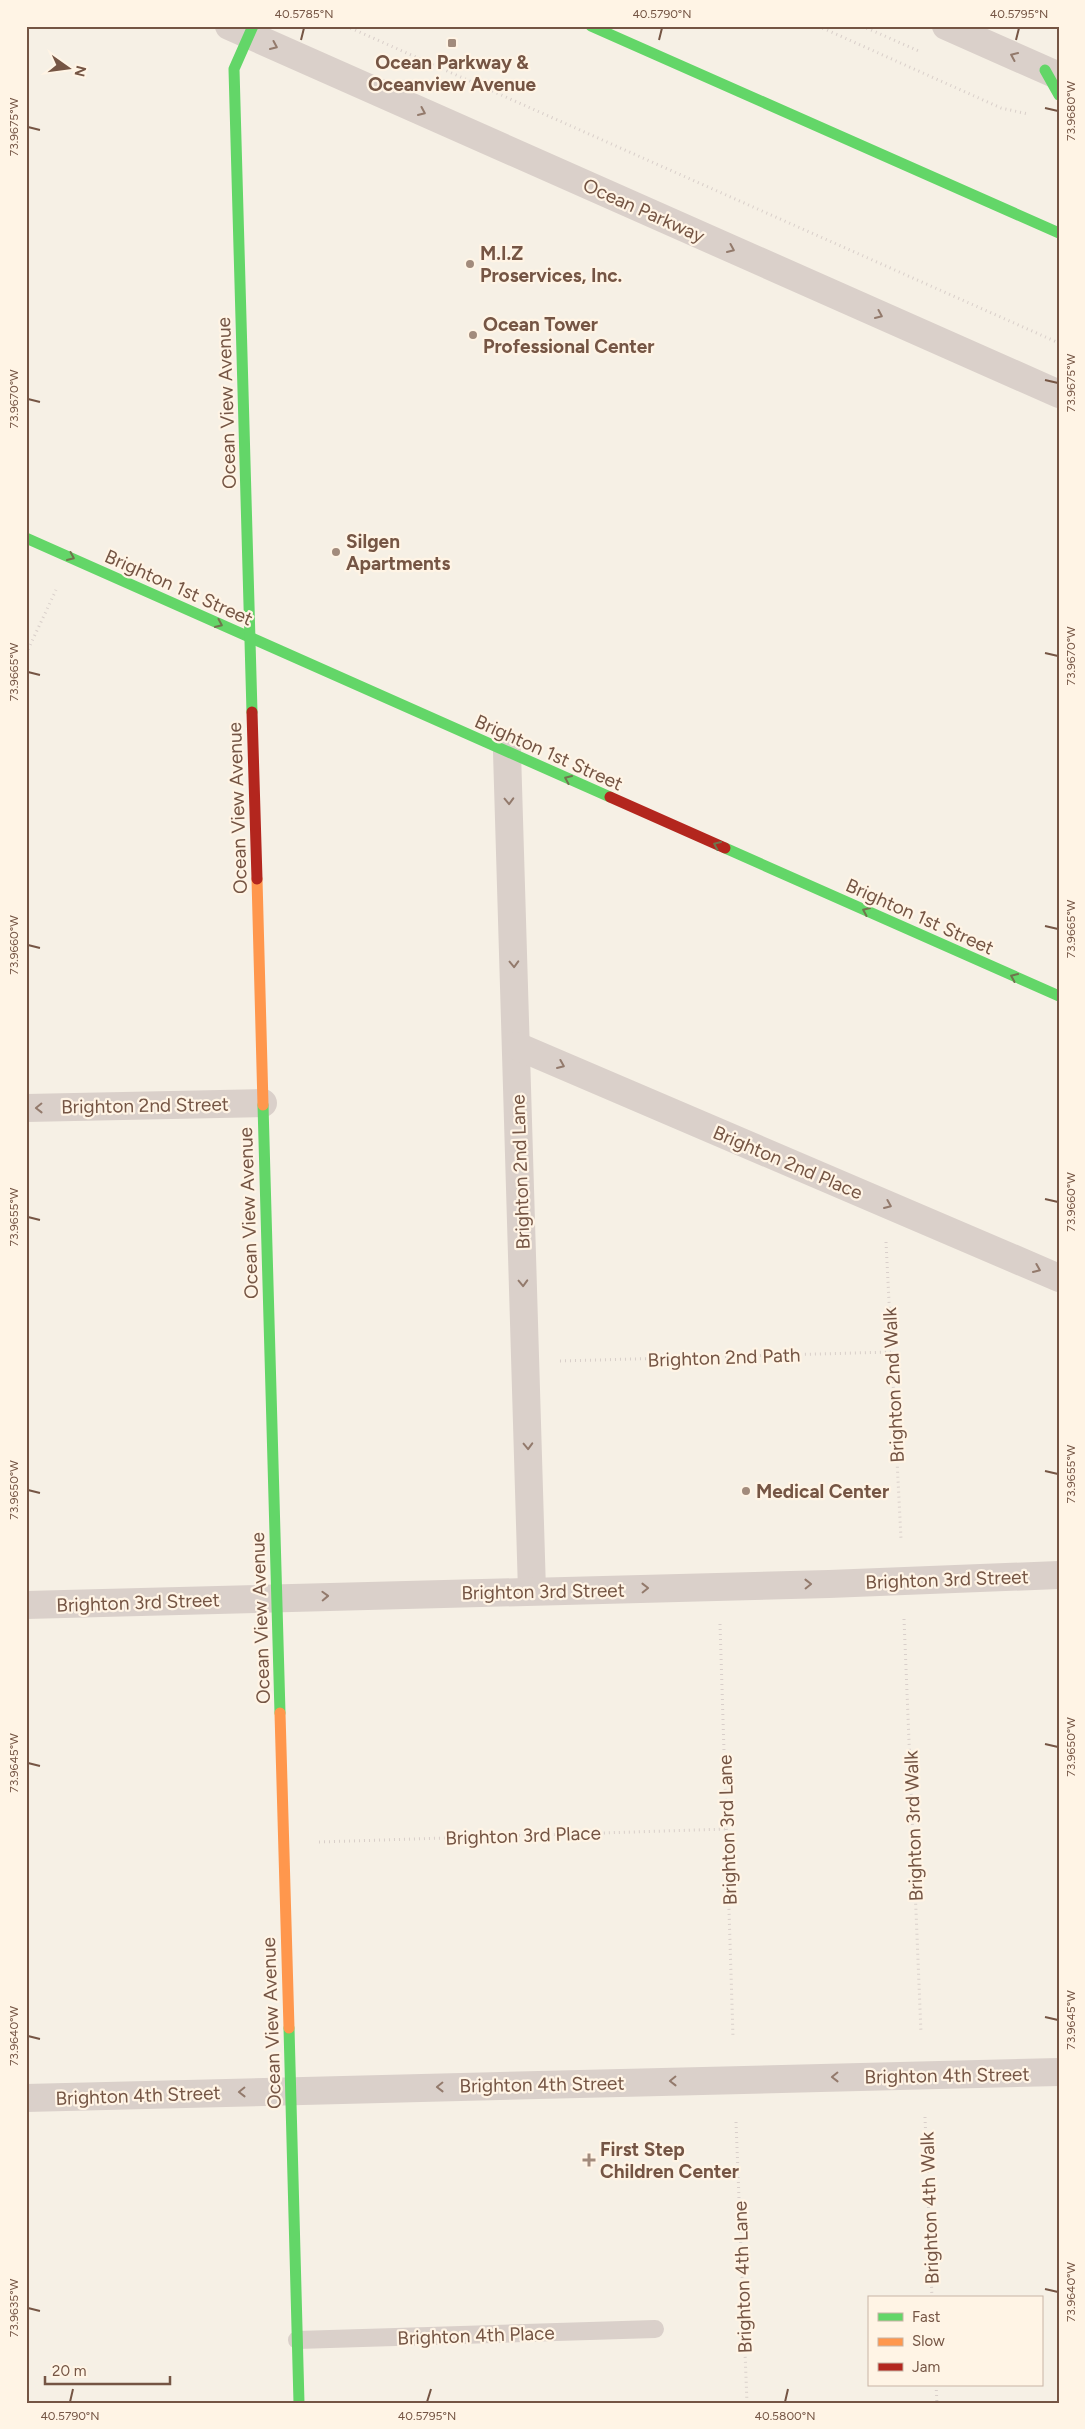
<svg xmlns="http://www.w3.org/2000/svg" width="1085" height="2429" font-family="Figtree,sans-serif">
<rect width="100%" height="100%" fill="#f6f0e5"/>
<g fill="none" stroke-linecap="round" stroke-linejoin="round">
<g stroke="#d9cfca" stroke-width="3" stroke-dasharray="1 4" stroke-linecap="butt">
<polyline points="346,26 1059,343"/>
<polyline points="818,26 1001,108 1028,114"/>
<polyline points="862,26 921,52"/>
<polyline points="26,654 56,590"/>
<polyline points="886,1242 901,1539"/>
<polyline points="560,1361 892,1352"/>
<polyline points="904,1619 921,2033"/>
<polyline points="720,1624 733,2037"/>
<polyline points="319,1842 727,1829"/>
<polyline points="925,2117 932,2298"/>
<polyline points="736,2122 747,2403"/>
<polyline points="936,2385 937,2403"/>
</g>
<polyline stroke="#dad0ca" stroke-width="18" points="297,2340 655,2329"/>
<g stroke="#dad0ca" stroke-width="28">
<polyline points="229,26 1059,394"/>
<polyline points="946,26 1059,76"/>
<polyline points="507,752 532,1591"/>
<polyline points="517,1046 1059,1278"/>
<polyline points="26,1108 263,1103"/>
<polyline points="26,1605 829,1584 1059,1575"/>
<polyline points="26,2098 1059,2072"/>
</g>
<g stroke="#63d668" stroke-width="11">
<polyline points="591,26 1059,233"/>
<polyline points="1045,70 1059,95"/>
<polyline points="26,538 610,797"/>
<polyline points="252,712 234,69 253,26"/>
<polyline points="725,848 1059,996"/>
<polyline points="263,1105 280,1713"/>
<polyline points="289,2028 299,2403"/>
</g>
<g stroke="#ff974d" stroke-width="11">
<polyline points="257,879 263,1105"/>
<polyline points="280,1713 289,2028"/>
</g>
<g stroke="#b3261e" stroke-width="11">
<polyline points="252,712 257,879"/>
<polyline points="610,797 725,848"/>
</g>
</g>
<defs><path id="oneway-chevron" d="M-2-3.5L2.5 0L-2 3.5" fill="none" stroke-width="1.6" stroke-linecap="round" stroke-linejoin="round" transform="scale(1.25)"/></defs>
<g stroke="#937a6c">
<use href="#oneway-chevron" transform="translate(274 46) rotate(24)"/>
<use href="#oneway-chevron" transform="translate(1014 56) rotate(-156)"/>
<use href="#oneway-chevron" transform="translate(422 112) rotate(24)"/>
<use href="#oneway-chevron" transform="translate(731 249) rotate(24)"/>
<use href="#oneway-chevron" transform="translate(879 315) rotate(24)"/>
<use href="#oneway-chevron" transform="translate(509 801) rotate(88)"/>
<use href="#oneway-chevron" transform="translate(514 964) rotate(88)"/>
<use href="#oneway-chevron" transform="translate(561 1065) rotate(23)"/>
<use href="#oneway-chevron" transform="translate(39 1108) rotate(179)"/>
<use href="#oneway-chevron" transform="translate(888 1205) rotate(23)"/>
<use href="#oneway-chevron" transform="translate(1037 1269) rotate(23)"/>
<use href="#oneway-chevron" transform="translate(523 1283) rotate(88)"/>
<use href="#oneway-chevron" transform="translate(528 1446) rotate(88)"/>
<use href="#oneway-chevron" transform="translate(808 1584) rotate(-1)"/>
<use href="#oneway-chevron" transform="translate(645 1588) rotate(-1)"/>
<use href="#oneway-chevron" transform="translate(325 1596) rotate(-2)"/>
<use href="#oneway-chevron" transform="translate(835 2077) rotate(179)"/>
<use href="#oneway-chevron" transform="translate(673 2081) rotate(179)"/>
<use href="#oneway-chevron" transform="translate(440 2087) rotate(179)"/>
<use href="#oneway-chevron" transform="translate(242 2092) rotate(179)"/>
</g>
<g stroke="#70754d">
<use href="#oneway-chevron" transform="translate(71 557) rotate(24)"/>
<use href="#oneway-chevron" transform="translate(219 624) rotate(24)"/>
<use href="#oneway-chevron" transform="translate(568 779) rotate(-156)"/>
<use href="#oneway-chevron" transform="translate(717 845) rotate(-156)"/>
<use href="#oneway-chevron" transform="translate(866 911) rotate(-156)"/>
<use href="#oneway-chevron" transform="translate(1014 977) rotate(-156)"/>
</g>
<path fill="none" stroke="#755544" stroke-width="2" d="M301,40l3,-12M659,40l3,-12M1016,40l3,-12M1045,108l13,3M28,127l12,3M1045,380l13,3M28,399l12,3M1045,653l13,3M28,672l12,3M1045,926l13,3M28,945l12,3M1045,1199l13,3M28,1217l12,3M1045,1471l13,3M28,1490l12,3M1045,1744l13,3M28,1763l12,3M1045,2017l13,3M28,2036l12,3M1045,2289l13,3M28,2308l12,3M70,2402l3,-13M427,2402l4,-13M785,2402l3,-13"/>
<g fill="#a28b7c" stroke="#fff4e5" stroke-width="2">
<rect x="447" y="38" width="10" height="10" rx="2.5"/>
<circle cx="470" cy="264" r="5"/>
<circle cx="473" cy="335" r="5"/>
<circle cx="336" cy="552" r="5"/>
<circle cx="746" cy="1491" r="5"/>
<path d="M586.5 2152.5h5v5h5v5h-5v5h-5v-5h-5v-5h5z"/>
</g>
<g text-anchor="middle" stroke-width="4.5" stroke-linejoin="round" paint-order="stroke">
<g font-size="19" font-weight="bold" fill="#755544" stroke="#fff4e5" text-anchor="start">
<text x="452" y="69" text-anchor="middle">Ocean Parkway &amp;<tspan x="452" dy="22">Oceanview Avenue</tspan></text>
<text x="480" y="260">M.I.Z<tspan x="480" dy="22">Proservices, Inc.</tspan></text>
<text x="483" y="331">Ocean Tower<tspan x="483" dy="22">Professional Center</tspan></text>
<text x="346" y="548">Silgen<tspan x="346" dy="22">Apartments</tspan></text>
<text x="756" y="1498">Medical Center</text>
<text x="600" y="2156">First Step<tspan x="600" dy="22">Children Center</tspan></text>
</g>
<g font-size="19" fill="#755544" stroke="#fff4e5">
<text transform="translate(644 210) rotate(24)" y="7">Ocean Parkway</text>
<text transform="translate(226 403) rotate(-92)" y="7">Ocean View Avenue</text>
<text transform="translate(179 587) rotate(24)" y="7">Brighton 1st Street</text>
<text transform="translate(549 752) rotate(24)" y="7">Brighton 1st Street</text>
<text transform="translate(237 808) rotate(-92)" y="7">Ocean View Avenue</text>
<text transform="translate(920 916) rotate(24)" y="7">Brighton 1st Street</text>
<text transform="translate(145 1105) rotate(-1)" y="7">Brighton 2nd Street</text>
<text transform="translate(788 1162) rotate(23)" y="7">Brighton 2nd Place</text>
<text transform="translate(520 1172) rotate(-92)" y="7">Brighton 2nd Lane</text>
<text transform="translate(248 1213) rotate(-92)" y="7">Ocean View Avenue</text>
<text transform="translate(724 1357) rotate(-2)" y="7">Brighton 2nd Path</text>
<text transform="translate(893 1385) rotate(-93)" y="7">Brighton 2nd Walk</text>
<text transform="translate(947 1579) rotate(-2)" y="7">Brighton 3rd Street</text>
<text transform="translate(543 1591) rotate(-1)" y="7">Brighton 3rd Street</text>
<text transform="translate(138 1602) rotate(-2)" y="7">Brighton 3rd Street</text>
<text transform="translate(260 1618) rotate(-92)" y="7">Ocean View Avenue</text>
<text transform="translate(913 1826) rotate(-92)" y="7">Brighton 3rd Walk</text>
<text transform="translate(727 1830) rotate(-92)" y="7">Brighton 3rd Lane</text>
<text transform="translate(523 1835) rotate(-2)" y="7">Brighton 3rd Place</text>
<text transform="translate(271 2023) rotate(-92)" y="7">Ocean View Avenue</text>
<text transform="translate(947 2075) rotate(-1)" y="7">Brighton 4th Street</text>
<text transform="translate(542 2084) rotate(-1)" y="7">Brighton 4th Street</text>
<text transform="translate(138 2095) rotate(-2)" y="7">Brighton 4th Street</text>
<text transform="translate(929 2208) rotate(-92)" y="7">Brighton 4th Walk</text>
<text transform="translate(742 2277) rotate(-92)" y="7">Brighton 4th Lane</text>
<text transform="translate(476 2335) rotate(-2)" y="7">Brighton 4th Place</text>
</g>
</g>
<rect width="1085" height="2429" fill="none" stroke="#fff4e5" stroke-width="55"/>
<rect x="868" y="2296" width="175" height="90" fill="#fff4e5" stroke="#c8b4a5"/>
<rect x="878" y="2313" width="25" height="8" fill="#63d668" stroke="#c8b4a5"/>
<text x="912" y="2322" font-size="15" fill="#755544">Fast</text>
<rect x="878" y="2338" width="25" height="8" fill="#ff974d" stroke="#c8b4a5"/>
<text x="912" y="2346" font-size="15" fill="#755544">Slow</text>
<rect x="878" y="2363" width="25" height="8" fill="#b3261e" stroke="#c8b4a5"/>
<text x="912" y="2372" font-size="15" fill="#755544">Jam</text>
<g transform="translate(68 68) rotate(104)" stroke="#fff4e5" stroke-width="4" paint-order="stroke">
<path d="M0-4L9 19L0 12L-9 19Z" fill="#755544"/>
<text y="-8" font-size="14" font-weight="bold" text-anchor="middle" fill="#755544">N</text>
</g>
<path d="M45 2376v8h125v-8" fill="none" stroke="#755544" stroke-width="2.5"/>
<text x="52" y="2376" font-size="15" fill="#755544" stroke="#fff4e5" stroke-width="4" paint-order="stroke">20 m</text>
<rect x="28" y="28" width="1030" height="2374" fill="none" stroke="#755544" stroke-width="2"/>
<g font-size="12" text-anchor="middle" fill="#755544">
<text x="304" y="18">40.5785°N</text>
<text x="662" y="18">40.5790°N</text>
<text x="1019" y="18">40.5795°N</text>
<text transform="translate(1071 111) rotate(-90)" y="4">73.9680°W</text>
<text transform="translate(14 127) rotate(-90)" y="4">73.9675°W</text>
<text transform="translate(1071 383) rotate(-90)" y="4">73.9675°W</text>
<text transform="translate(14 399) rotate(-90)" y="4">73.9670°W</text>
<text transform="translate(1071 656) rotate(-90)" y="4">73.9670°W</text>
<text transform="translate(14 672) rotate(-90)" y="4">73.9665°W</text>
<text transform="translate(1071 929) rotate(-90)" y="4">73.9665°W</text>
<text transform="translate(14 945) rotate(-90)" y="4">73.9660°W</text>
<text transform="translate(1071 1202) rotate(-90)" y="4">73.9660°W</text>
<text transform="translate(14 1217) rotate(-90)" y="4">73.9655°W</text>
<text transform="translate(1071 1474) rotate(-90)" y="4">73.9655°W</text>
<text transform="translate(14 1490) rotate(-90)" y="4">73.9650°W</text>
<text transform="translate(1071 1747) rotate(-90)" y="4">73.9650°W</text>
<text transform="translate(14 1763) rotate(-90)" y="4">73.9645°W</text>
<text transform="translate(1071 2020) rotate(-90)" y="4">73.9645°W</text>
<text transform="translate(14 2036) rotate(-90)" y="4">73.9640°W</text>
<text transform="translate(1071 2292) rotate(-90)" y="4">73.9640°W</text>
<text transform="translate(14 2308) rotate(-90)" y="4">73.9635°W</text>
<text x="70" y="2420">40.5790°N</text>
<text x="427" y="2420">40.5795°N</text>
<text x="785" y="2420">40.5800°N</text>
</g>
</svg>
